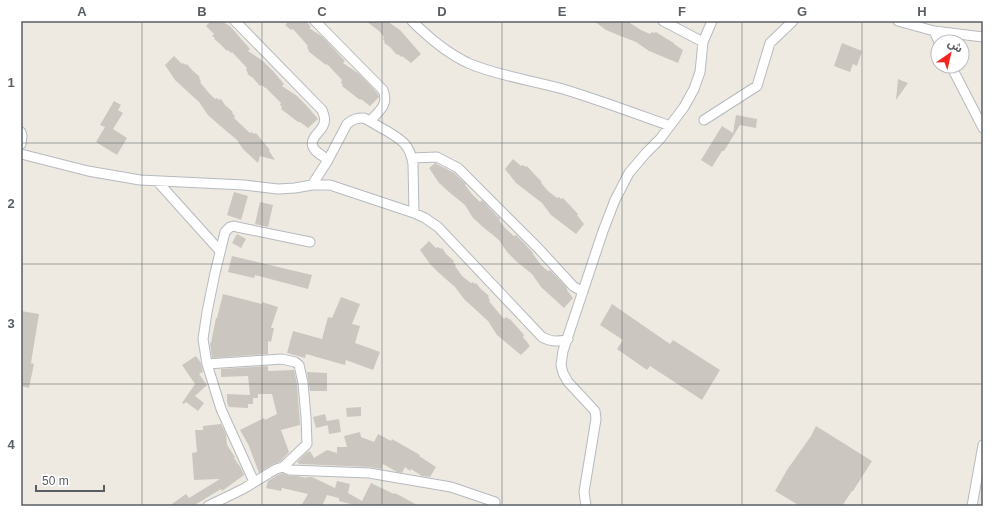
<svg xmlns="http://www.w3.org/2000/svg" width="1004" height="527" viewBox="0 0 1004 527" font-family="Arial,'Noto Sans Arabic',sans-serif">
<rect width="100%" height="100%" fill="#eeeae1"/>
<path fill="#cbc7c0" d="M211,21h10l9,5 20,23 -2,2 15,10 10,10 11,13 -2,2 15,10 9,9 12,14 -10,9 -8,-6h-2l-17,-13 1,-2 -2,-2 1,-2 -16,-16v1l-3,-3 -2,1 -7,-8 -6,-4 1,-1 -2,-3 1,-2 -15,-16 -1,1 -3,-3 -1,1 -8,-8 -5,-4 1,-1 -3,-2 2,-2 -8,-8z
M289,21h17l5,6 -2,1 14,9 22,24 -2,2 15,10 14,14 6,7 1,3 -9,9 -9,-7 -1,1 -18,-14 1,-1 -2,-2 1,-3 -15,-16 -1,1 -18,-14 1,-1 -2,-2 1,-2 -15,-17 -2,1 -6,-5z
M366,21h21l13,9 21,24 -10,9 -9,-7 -1,1 -3,-3 -1,1 -7,-8 -6,-4 1,-1 -2,-3 1,-2 -5,-6z
M594,21h37l-1,2 11,7 9,4 2,-2 2,1 2,-1 11,7 7,4v1l9,6 -5,13 -29,-12 -13,-9 -18,-7 -12,-5z
M842,43l20,8 -5,15 -4,-2 -3,8 -16,-6z
M174,56l8,8 1,-1 3,2 1,-1 5,6 8,7 -1,1 2,3 -1,1 8,10 7,7 2,-1 2,2 2,-1 4,6 8,7 -1,1 3,3 -1,2 16,15 2,-1 2,2 2,-1 14,17 -1,1 6,9 -15,-4 -2,7 -15,-14 -6,-9 -19,-16 -10,-9 -9,-13 -24,-22 -10,-15z
M898,79l10,4 -12,17z
M114,101l7,4 -3,5 5,3 -10,16 14,9 -10,17 -21,-13 9,-15 -5,-2z
M736,115l21,4 -1,9 -16,-3 -16,26h-2l-10,16 -11,-7 21,-34 11,7z
M513,159l8,7 2,-1 3,2 1,-1 9,10 6,6 -1,1 7,8 9,7 2,-1 2,2 2,-1 15,16 -1,1 7,9 -8,10 -25,-19 -9,-12 -26,-20 -11,-14z
M435,163l19,10 12,11 -1,1 7,9 8,8 2,-2 15,16 3,2 -1,2 6,8 9,8 2,-1 8,8 9,10v1l8,11 7,6 2,-1 17,18v2l6,8 -9,10 -23,-21 -9,-13 -15,-12 -10,-10 -8,-12 -16,-13 -10,-9 -8,-13 -16,-13 -10,-9 -10,-15z
M234,192l14,4 -7,24 -14,-5z
M260,202l13,3 -5,22 -13,-3z
M237,234l9,5 -5,9 -9,-5z
M429,241l7,7 2,-1 3,2 1,-1 4,6 8,7 -1,1 3,3 -1,1 7,10 9,7 2,-1 2,2 1,-1 4,5 9,8 -1,1 2,3 -1,1 9,11 6,7 2,-2 3,2h1l14,16 -1,2 7,9 -9,9 -24,-20 -9,-14 -24,-22 -9,-12 -16,-14 -9,-9 -10,-14z
M232,256l80,19 -4,14 -53,-14 -1,3 -26,-6z
M223,294l39,10v-2l16,5 -7,21h3l-3,14 -3,-1v13l-56,4 -2,-15h1l5,-25h1z
M341,297l19,7 -8,20 8,2 -5,17 25,9 -7,18 -27,-10 -1,5 -39,-11 -1,4 -18,-5 6,-22 29,8 6,-22 4,1z
M612,304l58,40 3,-4 47,30 -18,30 -52,-34 -3,4 -30,-21 6,-9 -23,-15z
M21,311l18,3 -8,49 3,1 -5,24 -8,-2z
M196,356l5,7 2,9 -4,2 8,11 -12,11 9,7 -6,8 -12,-9 -2,2 -2,-1 13,-19 -13,-19z
M268,366v5l26,-1 3,14 3,41 -19,5 8,22 -9,10 -7,2 -14,9 -10,-27 -9,-16 24,-12 1,2 12,-6 -5,-20h-14v4h-5v6h-5v4l-19,-1 -2,-4v-9l23,1 -2,-19 -27,1v-8z
M307,372l20,1v18h-17z
M361,407v9l-14,1 -1,-9z
M325,414l3,11 -12,3 -3,-11z
M339,419l2,13 -12,2 -2,-13z
M221,424l5,10 1,11 8,12 -1,1 7,10 3,7 -22,16 -1,-2 -28,17h-24l17,-12 3,4 31,-19 -26,1 -2,-27 5,-1 -2,-22h8v-4z
M816,426l56,35 -19,30h-1l-10,15h-42l-25,-15 12,-21 24,-34z
M360,432l1,5 13,5 4,-8 13,7 1,-2 28,16 -1,1 17,11 -6,10 -8,-1 -11,-7 -1,2 -5,-4 -3,6 -5,-1 -14,-8 -1,5 -13,-2 -70,-3 -2,-2 9,-9 4,-2 4,7 13,-8 10,3v-6h10l-3,-11z
M283,473l7,3h7l10,2 -1,-1h6l23,11 2,-7 13,3 -2,9 14,8 9,-18 23,11 1,-1 24,13h-69l1,-2 -12,-3v-3l-12,-3 -5,11h-21l7,-12 -26,-6 -1,3 -15,-3 2,-7 10,-6z"/>
<g fill="none" stroke-linecap="round" stroke-linejoin="round">
<g stroke="#b6babf" stroke-width="11">
<path id="minor" d="M235,21l87,89c2,5 4,10 1,16 -4,8 -16,14 -8,24 4,4 9,7 13,10
M315,21l68,69c6,15 -4,21 -13,31
M412,21c17,17 35,32 56,42 30,13 63,17 95,26 36,11 71,24 107,37
M663,21l40,21
M898,21l36,10 49,6
M934,31l5,11
M951,66l32,62
M704,120l53,-34 13,-43 23,-22
M21,132l1,4 -1,8
M21,154l67,17 52,9 104,5 34,4 17,-1 17,-3h18l84,28 11,5 13,9 104,110c9,5 16,5 26,2
M412,158l25,-1 21,11 80,80 35,38 10,6
M157,181l63,70
M312,185l16,-25 19,-36c6,-5 10,-6 17,-6 8,4 15,9 23,13 15,9 23,14 26,33l1,49
M207,364l75,-5 13,3 4,3 4,18 3,34 1,27 -24,23 -7,2 -33,20 -35,17
M283,467l7,3 79,3 82,14 44,15
M254,482l-33,-73 -14,-45 -4,-25 4,-27 8,-39 10,-41 5,-5 4,-1 3,1 73,15
M586,506l-2,-14 12,-73 -1,-8 -27,-29 -5,-9 -2,-8 2,-14 40,-120 12,-31 14,-27 17,-20 14,-14 24,-32 10,-18 6,-17 3,-30 9,-21
M972,506l11,-61"/>
</g>
<use href="#minor" stroke="#fff" stroke-width="9"/>
</g>
<path fill="none" stroke="#595e63" stroke-width="1" stroke-opacity="0.55" d="M142,21v485M262,21v485M382,21v485M502,21v485M622,21v485M742,21v485M862,21v485M21,143h962M21,264h962M21,384h962"/>
<rect width="1004" height="527" fill="none" stroke="#ffffff" stroke-width="44"/>
<g transform="translate(950 54) rotate(34)"><circle r="19" fill="#ffffff" stroke="#bdbfc1"/>
<path d="M0-3L7 15L0 10L-7 15Z" fill="#f6231e"/>
<text y="-6" font-size="11" font-weight="bold" text-anchor="middle" fill="#595e63">ش</text>
</g>
<path d="M36 485v6h68v-6" fill="none" stroke="#595e63" stroke-width="2"/>
<text x="42" y="485" font-size="12" fill="#595e63" stroke="#ffffff" stroke-width="3" paint-order="stroke">50 m</text>
<rect x="22" y="22" width="960" height="483" fill="none" stroke="#595e63" stroke-width="1.5"/>
<g font-size="13" text-anchor="middle" font-weight="bold" fill="#595e63">
<text x="82" y="16">A</text>
<text x="202" y="16">B</text>
<text x="322" y="16">C</text>
<text x="442" y="16">D</text>
<text x="562" y="16">E</text>
<text x="682" y="16">F</text>
<text x="802" y="16">G</text>
<text x="922" y="16">H</text>
<text x="11" y="87">1</text>
<text x="11" y="208">2</text>
<text x="11" y="328">3</text>
<text x="11" y="449">4</text>
</g>
</svg>
